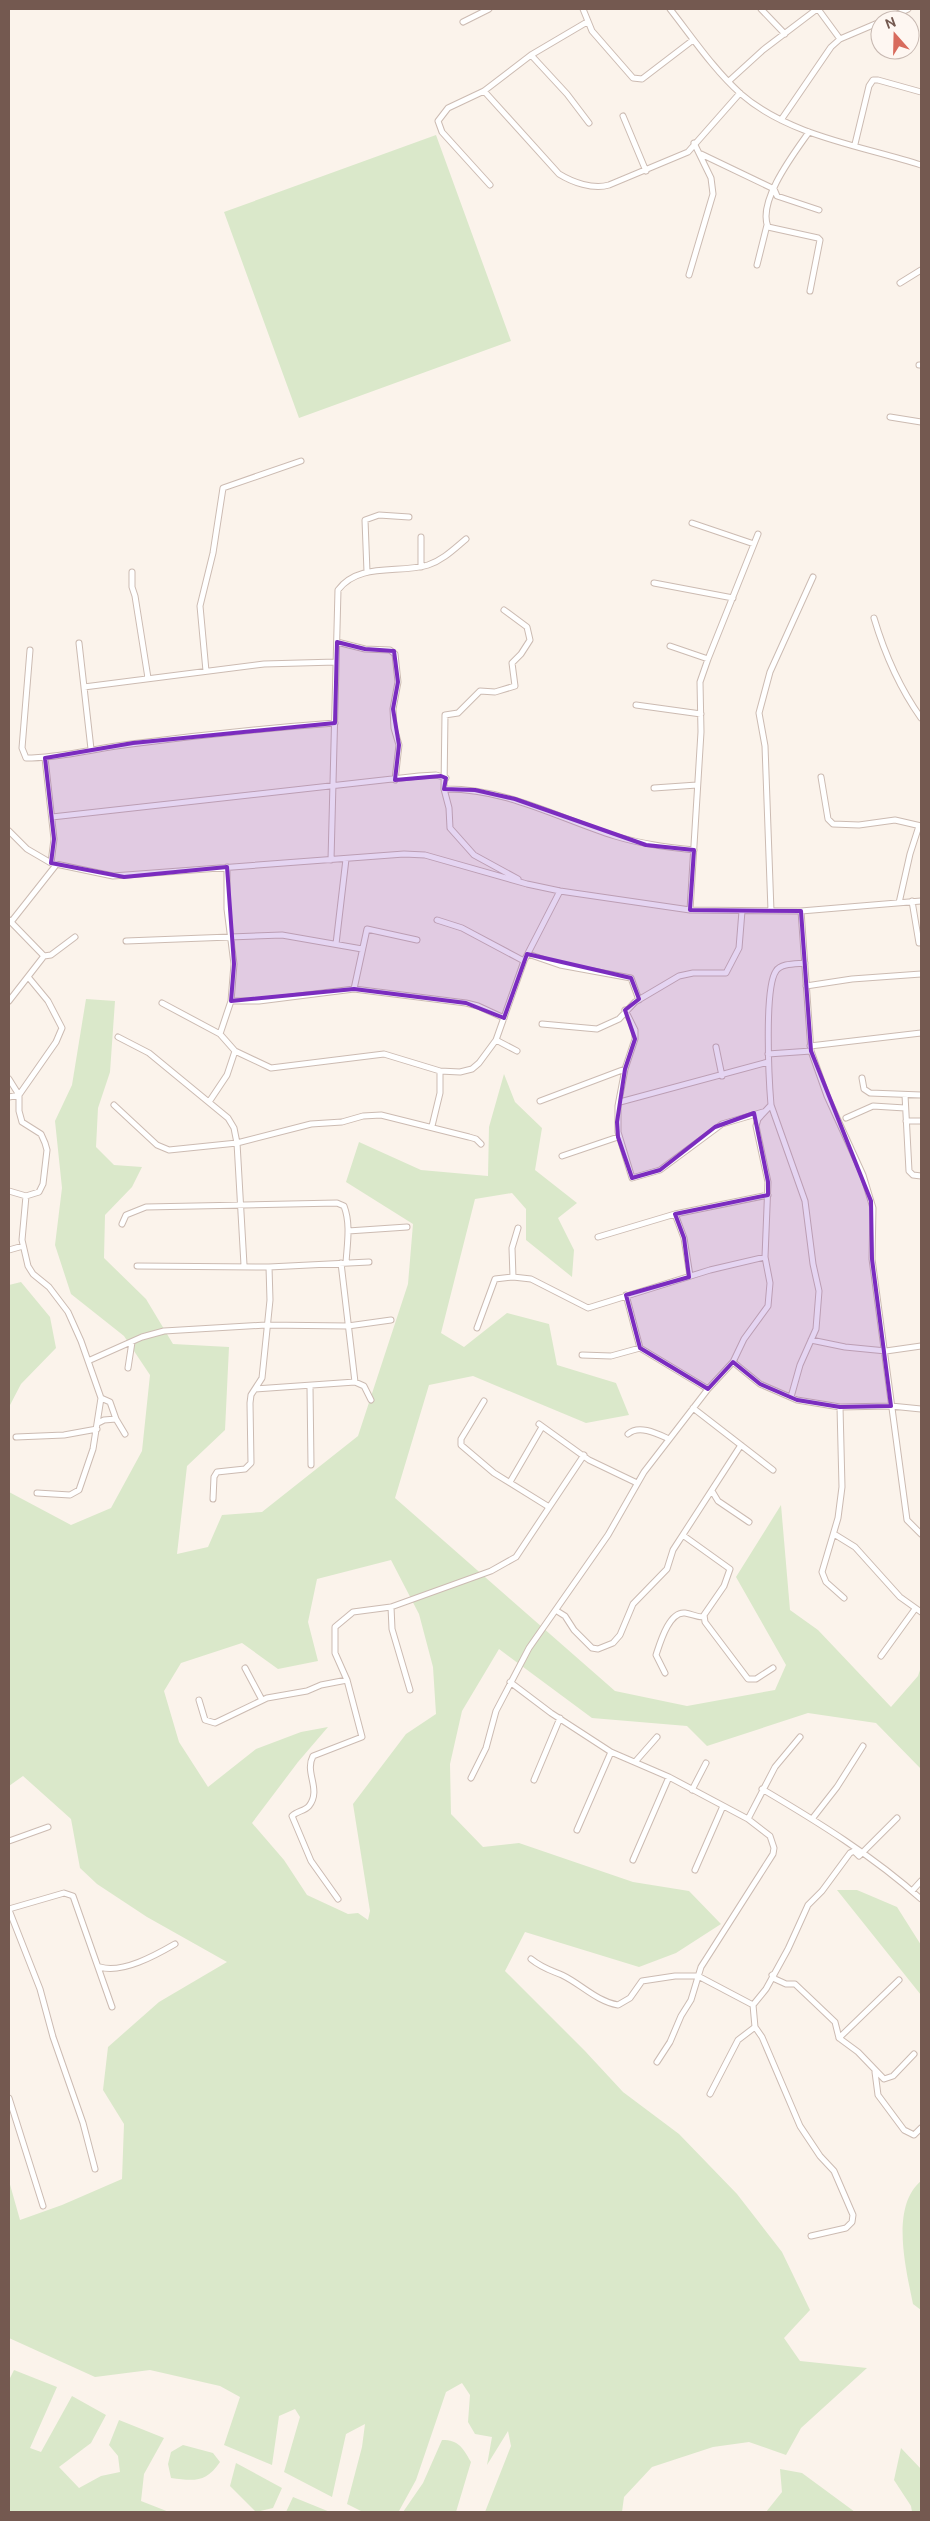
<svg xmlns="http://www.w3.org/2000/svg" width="930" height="2521" viewBox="0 0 930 2521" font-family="Ubuntu,sans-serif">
<rect width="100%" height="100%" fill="#fbf3eb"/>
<path fill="#dae8ca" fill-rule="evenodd" d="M436,135l75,206 -212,77 -75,-206z
M86,999l29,2 -5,71 -12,36 -2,39 18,18 28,2 -10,20 -27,28 -1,43 42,41 27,45 56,3 -4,83 -38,36 -10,88 31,-7 14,-32 40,-3 96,-76 50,-152 5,-60 -67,-42 13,-40 62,28 67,6 1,-49 15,-53 11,28 27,26 -7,42 42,33 -19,15 16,32 -2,27 -46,-37v-31l-14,-16 -37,6 -34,134 23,14 43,-34 42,11 8,41 59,18 13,32 -43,8 -113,-47 -44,9 -34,113 220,193 72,15 88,-16 11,-25 -50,-88 45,-72 9,105 28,20 73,77 27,-31 3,-9v102l-45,-46 -68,-10 -101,33 -20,-20 -95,-8 -93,-69 -37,62 -12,53 1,50 32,33 36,-4 114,39 56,9 32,33 -45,29 -37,14 -114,-35 -20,39 80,80 38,41 56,42 58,60 45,58 28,58 -26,28 16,23 67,7 -66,60 -15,27 -37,-13 -36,5 -61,20 -28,30 -2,15h-137l26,-66 -3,-15 -21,34 5,-28 -17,-3 -7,-12 2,-27 -8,-12 -16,9 -30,88 -17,31 -36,1 -16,-8 15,-57 3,-23 -19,10 -14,63 -48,-25 16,-55 -5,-8 -16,7 -7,49 -48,-20 16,-48 -20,-11 -70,-16 -55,7 -86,-39v-157l11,39 42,-15 60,-26 2,-55 -21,-34 5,-43 51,-45 68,-40 -80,-45 -50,-33 -17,-16 -9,-49 -48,-43 -14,10v-294l62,33 40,-17 31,-57 8,-76 -26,-39 -53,-42 -16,-49 7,-57 -7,-67 17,-36zM391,1560l28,54 14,53 3,47 -30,20 -53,70 17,107 -2,9 -10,-7 -10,1 -41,-19 -23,-35 -32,-37 46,-61 30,-35 -27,5 -45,17 -48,38 -29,-45 -15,-51 17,-28 61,-20 36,26 40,-8 -10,-39 9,-43z
M21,1282l29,35 6,31 -35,36 -12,23v-122z
M837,1890h20l40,17 24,38v50z
M921,2181v129l-8,-6c-7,-35 -23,-97 8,-123z
M14,2370l43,17 -27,61 11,4 31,-56 34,19 -15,28 -32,24 20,21 22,-12 19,-4 -2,-16 -9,-11 10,-25 45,18 -20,36 -3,27 28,11h-160v-132z
M442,2440c17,0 21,8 29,22l-15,50h-53l20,-29z
M183,2445l30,8 7,9c-14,21 -26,19 -49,16l-3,-14 3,-12z
M901,2448l20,21v43h-9l-1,-6 -17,-26z
M236,2463l46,25 -9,20 -17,4 -26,-26z
M780,2469l22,4 53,39h-89l16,-20z
M293,2497l37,15h-44z"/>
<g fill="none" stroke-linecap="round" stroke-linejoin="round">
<g stroke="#ccbbb2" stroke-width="7">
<path id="minor" d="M583,9l9,22 41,47 9,1 51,-39
M670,9c22,28 44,61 71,85 48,42 121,52 180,71
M761,9l24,25
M818,9l22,30
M885,20l23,-11
M463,22l26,-13
M531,55l36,39 22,29
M729,81l34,-31 54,-41
M484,91l75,83c13,8 34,16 50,11l79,-33 52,-59
M623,116l23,55
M781,120l50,-73 9,-8 40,-17
M809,132c-14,20 -52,69 -41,95l50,11 2,2 -10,51
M855,144l14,-58 4,-6h5l43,12
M701,154l73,35 3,7 42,14
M490,185l-48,-53 -4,-11 10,-13 36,-17 47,-36 56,-33
M757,265l10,-40
M689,275l24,-81 -2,-16 -17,-35
M900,283l21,-13
M919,365h2
M890,417l31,5
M692,523l62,21
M421,537v30
M132,572v15l3,9 13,82
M367,572l-2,-52 14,-5 30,2
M654,583l79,15
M504,610l23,17 3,13 -9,14 -9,9 3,23 -20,6 -15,-1 -22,22 -13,2 -1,74 5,19 1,20 24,27 44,24
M874,618c11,37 25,69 47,100
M337,642l28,7 25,1 5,4 3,28 -5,27 1,19 5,17 -4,35
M79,643l12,106
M670,646l38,13
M30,650l-8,98 4,10c35,0 70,-10 105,-14 68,-9 136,-16 204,-21
M206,671l-6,-65 13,-53 10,-65 78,-27
M84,687l180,-23 72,-2
M636,705l65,9
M45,758l9,81 -3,24
M821,777l7,42 5,5 26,1 36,-5 26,6
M654,788l43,-3
M444,789c62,-1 114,29 171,47 26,8 52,11 79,14
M52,817l367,-41 17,-1 10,3
M9,831l18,18 24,14 62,13 291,-22 21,1 102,29 33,7 130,19 111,1 120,-10
M331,860l7,-270c21,-28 61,-16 90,-25 15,-5 26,-16 38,-26
M912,901l7,42
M899,903l11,-49 9,-28
M690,910l11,-178 -1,-50 8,-23 50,-125
M771,911l-6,-165 -6,-33 11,-41 43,-95
M801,911l10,140 16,45 36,79 10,33 -1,51 35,261 14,14
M9,920l35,36
M437,920l25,8 62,33
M11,922l45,-57
M126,941l156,-6 80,14
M336,944l10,-85
M528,954l32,11 71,13 8,22
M44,956l7,-1 24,-18
M806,986l46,-7 69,-5
M354,989l13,-60 50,11
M9,1001l35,-45
M231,1001h28l95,-12 112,14 12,3 26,12
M162,1003l58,31 15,17 36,17 113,-14 56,17 20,1 12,-3 7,-6 17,-23 28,-79 36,-70
M625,1010l10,20v9l-10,30 -7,37v26l14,46 28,-8 62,-46 41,-12
M542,1024l55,5 22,-10 16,-17 44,-26 14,-3h33l13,-25 3,-37
M220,1034l11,-33 3,-37 -7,-55v-42
M118,1037l31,16 79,65 6,10 3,15 7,122
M496,1040l21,11
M810,1046l111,-13
M716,1047l6,29
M768,1054l43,-3
M862,1078l2,11 6,4 51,2
M9,1079l10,16v16l3,11 19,12 4,9 2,7 -4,34 -4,8 -13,4 -17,-5
M905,1095l4,76 4,4 8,1
M9,1097l10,-2 37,-53 6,-14 -14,-27 -19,-23
M540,1101l85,-32
M209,1102l18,-27 8,-24
M620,1102l148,-40
M114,1105l43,40 12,5 68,-7 74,-19 31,-2 21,-6 18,-1 88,22 7,2 5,5
M771,1105l34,96 8,63 6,27 -3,38 -16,36 -9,32
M846,1118l27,-12 32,2
M906,1121h15
M432,1126l8,-33v-22
M562,1156l56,-19
M26,1196l-4,44 6,26 5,8 16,13 19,25 13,29 20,57 -8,51 -14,41 -9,5 -33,-2
M675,1214l9,24 6,38
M122,1224l4,-9 20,-8 191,-4 7,3c7,18 3,39 2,57
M348,1231l59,-4
M598,1237l77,-23 93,-19
M9,1250l14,-4
M137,1266l132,1 100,-5
M513,1277l-1,-29 6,-20
M626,1295l14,53 68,41
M477,1328l18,-49 18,-2 18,2 57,29 122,-38 55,-13
M811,1340l34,7 41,4 35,-5
M582,1355l29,1 29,-8
M88,1361l54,-24 22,-6 102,-6 82,1 43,-6
M733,1362l27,22 37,16 43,7 51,-1 30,3
M128,1368l4,-26
M355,1382l9,4 7,14
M310,1387l1,78
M255,1389l100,-7 -14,-119
M101,1398l9,4 6,17
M484,1401l-23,38v6l33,28 55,34
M840,1407l2,80 -4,31 -16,54 4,10 18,16
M693,1408l80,62
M98,1423l6,-3 12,-1 9,15
M539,1424l50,36 48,23
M628,1434c11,-10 30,0 41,5
M16,1437l48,-2 33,-6
M510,1482l32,-55
M712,1491l6,10 31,21
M213,1499l1,-22 3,-5 28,-3 6,-6 -1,-60 1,-8 11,-17 8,-78 -1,-33
M834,1534l21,13 45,50 21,15
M684,1536l46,33 -6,17 -20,29 1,7 43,57h8l17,-11
M391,1607l1,22 18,61
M557,1611l8,5 9,14 18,18 6,1 15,-6 7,-8 13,-31 34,-35 6,-19 68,-105
M881,1656l34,-47
M245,1668l17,32
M665,1673l-9,-18c4,-12 13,-44 29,-42 7,1 11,4 18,4
M510,1682l41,31 60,39 58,25 79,42 22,17 4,12 -1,6 -72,113 -10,33 -10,16 -11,26 -13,20
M199,1700l6,20 10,3 52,-25 40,-7 14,-6 26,-5
M635,1762l22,-25
M471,1778l15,-30 10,-37 33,-63 79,-113 36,-63 64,-83 25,-27 11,-23 24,-33 2,-23 -5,-26 3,-75 -12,-56 2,-7 13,-14c-2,-24 -7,-117 5,-134 5,-8 20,-7 29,-8
M534,1780l26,-62
M762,1789c56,33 111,67 159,110
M692,1790l14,-27
M748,1819l27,-52 25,-30
M812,1819l25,-32 26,-41
M577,1830l34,-78
M9,1841l39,-14
M633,1860l36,-83
M695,1870l28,-64
M912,1891l9,-10
M338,1899l-27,-38 -19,-45c5,-5 13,-5 17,-10 13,-17 -5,-33 4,-50l49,-19 -15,-57 -12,-27v-26l18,-15 38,-5 100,-36 25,-14 68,-102
M9,1909l55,-16 9,3 39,111
M9,1910l31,79 13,48 30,86 12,46
M531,1959c11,9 19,11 31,16 19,9 34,26 56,30l12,-7 12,-17 33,-5h23l55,29
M100,1967c22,7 56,-12 75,-23
M772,1975l3,4 11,5h9l19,18 21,20 4,16 19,14 26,27 9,-3 21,-22
M839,2038l60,-58
M875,2072l3,23 26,35 10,5 7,-7
M710,2094l28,-54 17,-13
M9,2098l34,108
M811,2236l35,-8 6,-6 1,-7 -19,-44 -14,-15 -20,-30 -38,-89 -7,-10 -2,-22 13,-16 22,-40 20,-44 14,-14 28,-38 4,-2 5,5 38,-38"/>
</g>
<use href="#minor" stroke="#fff" stroke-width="5"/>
</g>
<path fill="#7b2cbf" fill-opacity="0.2" stroke="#7b2cbf" stroke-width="4" stroke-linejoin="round" d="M337,642l28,7 29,2 4,31 -5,27 6,36 -4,35 46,-4 5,2 -2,11 31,1 40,9 131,46 48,5 -4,60 111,1 10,140 60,150 1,58 19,147 -51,1 -43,-7 -37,-16 -27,-22 -25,27 -68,-41 -14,-53 63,-18 -5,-39 -9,-24 93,-19v-13l-14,-69 -39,14 -55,43 -28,8 -14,-41 -1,-15 8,-53 10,-30 -10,-29 14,-11 -8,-21 -104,-24 -23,64 -38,-15 -112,-14 -123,12 3,-37 -7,-97 -103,10 -73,-14 3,-24 -9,-81 88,-15 202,-20z"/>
<rect width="930" height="2521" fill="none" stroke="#745950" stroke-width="20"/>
<g transform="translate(895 35) rotate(340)"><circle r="24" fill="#fef7f2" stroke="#c7b8b1"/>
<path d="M0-4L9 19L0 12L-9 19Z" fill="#d86b5d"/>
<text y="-8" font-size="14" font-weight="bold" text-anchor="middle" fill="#745950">N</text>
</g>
</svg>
